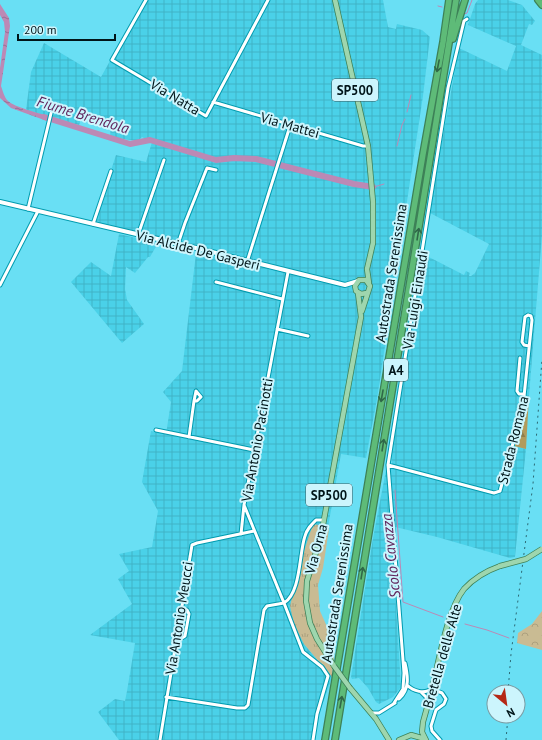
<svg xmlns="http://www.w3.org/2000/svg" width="542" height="740" viewBox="0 0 542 740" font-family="'PT Sans',sans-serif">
<defs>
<pattern id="industrial-grid" width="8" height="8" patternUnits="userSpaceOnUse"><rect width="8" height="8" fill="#4ad1e8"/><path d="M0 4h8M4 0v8" fill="none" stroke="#3fb3c6"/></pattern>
<pattern id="grass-tufts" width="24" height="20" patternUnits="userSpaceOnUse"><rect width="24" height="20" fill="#c9bb93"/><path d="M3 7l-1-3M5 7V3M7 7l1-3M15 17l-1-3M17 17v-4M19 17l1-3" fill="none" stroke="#aba07e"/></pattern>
<pattern id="forest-firs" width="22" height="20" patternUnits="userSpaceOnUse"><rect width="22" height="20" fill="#b19b5d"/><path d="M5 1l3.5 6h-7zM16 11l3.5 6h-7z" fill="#8e7d4c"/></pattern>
<pattern id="park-crowns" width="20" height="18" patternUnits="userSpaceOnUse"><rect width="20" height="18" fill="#c9bb93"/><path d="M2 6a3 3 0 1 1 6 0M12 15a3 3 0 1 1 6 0" fill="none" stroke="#aba07e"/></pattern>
<pattern id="water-ripples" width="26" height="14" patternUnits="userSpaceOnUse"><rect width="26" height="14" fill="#bc89b5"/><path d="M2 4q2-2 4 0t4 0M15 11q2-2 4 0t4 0" fill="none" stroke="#966f92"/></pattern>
</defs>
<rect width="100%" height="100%" fill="#69dff4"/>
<path fill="url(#industrial-grid)" d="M144,0h239l5,27 8,2 1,-5 25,6 8,7 -7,59 -46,303 -11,59 -25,-4 -13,73 -15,-3 -9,120 28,33 -13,37 -4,26h-196l-21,-28 17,-13 10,2 2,-10 8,-48 -45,-8 42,-31 -14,-25 11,-8 -10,-17 33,-7 6,-36 -16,-29 9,-51 15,3 5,-32 -8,-10 19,-21 15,-126 -103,-23 22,-67 30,7 6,-20 -10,-5 -4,4 -28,-4 1,-12 -27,-13 -5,13 -53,-15 5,-38 13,-29 57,34z
M478,0h30l14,5 13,16 -3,4 -3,-1 -8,21 21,10v180l-13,161 -15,50 12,3 -11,108 -5,1 -73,-21 -46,-11 10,161 -8,10 -14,7 -3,-2 -8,-14 -9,-10 -7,1 -1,-2 22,-139 13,-68 6,-7 -1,-10 32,-199 41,21 2,-4 4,2 -1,3h2l4,-3 14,-29 -59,-31v-6l29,-159 48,23 9,-25 -48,-21 7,-21z
M119,234l39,9 -8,14h-2l-13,16 -9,-6 -1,22 2,11 17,24 -22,19 -51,-61 20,-20 20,14z"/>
<path fill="url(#grass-tufts)" d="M313,524l15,3 1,2 -6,39 -5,17 2,26 9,20 7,4 -4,42 -28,-33 -10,-20 -4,-18 12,-49z"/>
<path fill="url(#forest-firs)" d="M529,396l-3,53 -12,-3z"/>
<path fill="url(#park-crowns)" d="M542,611v39l-25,-7 1,-10 14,-9z"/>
<path fill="url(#water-ripples)" d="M0,4l9,14 1,8 -9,60c2,5 3,11 7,15 6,6 31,12 40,15l-1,5 -36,-13 -11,-10v-30l5,-36 -1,-10 -4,-7z"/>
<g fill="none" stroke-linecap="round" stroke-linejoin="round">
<path stroke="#bc89b5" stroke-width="1" d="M438,6l4,1
M464,14l3,-1 5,-13
M407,112l4,-17
M397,146l5,-21 3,-6
M374,187l10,-3
M395,490l8,112 40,15
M465,624l22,6 22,8"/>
<path stroke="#bc89b5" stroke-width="6" d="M44,117l86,27 20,-4 66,20 18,-2 22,1 98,25 19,3"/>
<g stroke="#009baf" stroke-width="5">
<path id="street" d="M146,0l-34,60 94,56 62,-116
M213,102l150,44h5
M28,209l25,-104
M93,224l18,-53
M138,235l26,-75
M178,244l7,-21 22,-55 9,2
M247,262l43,-136
M216,282l66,17
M0,285l38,-74
M277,329l31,7
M520,358l-3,33 2,3h5
M156,430l98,20
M189,437l5,-36h3l4,-4 -5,-6 -2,10
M388,465l106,28 6,-2 23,-85c3,-29 6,-58 9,-86l-1,-4 -3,-1 -3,2 -3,25 2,3 5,1
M241,534l3,-29 44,-233
M176,637l6,1 3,-2 4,-22 -2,-4 -7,-1
M407,685c6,6 18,10 25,3
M432,689l10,4 4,6 -2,5 -8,6 -5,16 1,5 8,9
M421,692l5,5 1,6
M166,697l71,11h8l3,-3 16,-95 3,-4 17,-3 -40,-98
M399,699c11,-10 9,-23 6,-36
M394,703l9,-14 1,-16 -16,-208 60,-377 16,-67 3,-2
M372,713h7l16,-10
M160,740l32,-195 5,-2 57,-12
M313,740l4,-26 11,-38 -6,-9 -19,-15 -19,-49c17,-10 15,-50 21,-67 2,-7 6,-11 11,-16h8"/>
</g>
<g stroke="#009baf" stroke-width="6">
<path id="secondary" d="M0,202l196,46 149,37 13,-4"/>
</g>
<g stroke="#3d8157" stroke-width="6">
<path id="primary" d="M335,0l33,146 5,56v41l-6,26 2,14
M362,311l8,-25 -4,-6h-7l-4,6 1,5 5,3 6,-1
M334,666l-17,-27 -7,-16 -4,-22 1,-20 14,-45 40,-219 -3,-24
M350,688l26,31 13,21
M399,740l12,-5 14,4
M426,740l-4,-8 1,-10c4,-14 8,-28 11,-42 6,-25 14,-71 30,-91 10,-11 22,-18 36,-23"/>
</g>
<g stroke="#3d8157" stroke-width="8">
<path id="highway" d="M538,0l4,5
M453,39l12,-39
M325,740l98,-586 20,-112 6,-42
M335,740l121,-740"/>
</g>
<use href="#street" stroke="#fff" stroke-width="3"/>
<use href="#secondary" stroke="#fff" stroke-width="4"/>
<use href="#primary" stroke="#9ed6ae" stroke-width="4.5"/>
<use href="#highway" stroke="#5ebb78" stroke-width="5.5"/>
<path stroke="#2b6873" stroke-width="1" stroke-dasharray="2 4" stroke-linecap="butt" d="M508,692l3,-38 22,-170 9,-125
M506,740l2,-24"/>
<g stroke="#3d8157" stroke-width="6" stroke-linecap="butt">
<path id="primary-bridge" d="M500,566l26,-7 16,-10
M334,666l16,22"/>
</g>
<use href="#primary-bridge" stroke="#9ed6ae" stroke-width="4.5"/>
</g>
<defs><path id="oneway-shaft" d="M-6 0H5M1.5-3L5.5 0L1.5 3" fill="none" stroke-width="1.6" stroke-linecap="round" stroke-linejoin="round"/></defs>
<g stroke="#2f6848">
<use href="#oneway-shaft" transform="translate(438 66) rotate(101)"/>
<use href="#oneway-shaft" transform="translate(418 234) rotate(-81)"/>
<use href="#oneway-shaft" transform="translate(382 396) rotate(100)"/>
<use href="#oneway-shaft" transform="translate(383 445) rotate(-81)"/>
<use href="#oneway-shaft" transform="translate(362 573) rotate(-81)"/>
<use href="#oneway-shaft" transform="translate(341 702) rotate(-80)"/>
</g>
<g text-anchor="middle" stroke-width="4" stroke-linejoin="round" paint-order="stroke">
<g fill="#ccf5fd" stroke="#3d585d" stroke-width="1">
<rect x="332" y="79" width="46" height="22" rx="3"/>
<rect x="384" y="359" width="24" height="22" rx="3"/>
<rect x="306" y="484" width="46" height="22" rx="3"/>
</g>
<g font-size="13" font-weight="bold" fill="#001519">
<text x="355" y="95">SP500</text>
<text x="396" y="375">A4</text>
<text x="329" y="500">SP500</text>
</g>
<g font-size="14" fill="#001519" stroke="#ccf5fd">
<text transform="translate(175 97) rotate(31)" y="5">Via Natta</text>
<text transform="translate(290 125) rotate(16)" y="5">Via Mattei</text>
<text transform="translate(198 250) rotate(14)" y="5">Via Alcide De Gasperi</text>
<text transform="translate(391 273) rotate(-81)" y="5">Autostrada Serenissima</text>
<text transform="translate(415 300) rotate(-81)" y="5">Via Luigi Einaudi</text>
<text transform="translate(257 440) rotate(-80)" y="5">Via Antonio Pacinotti</text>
<text transform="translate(513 440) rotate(-76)" y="5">Strada Romana</text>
<text transform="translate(316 549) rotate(-75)" y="5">Via Orna</text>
<text transform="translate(337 593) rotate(-81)" y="5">Autostrada Serenissima</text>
<text transform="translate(179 618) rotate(-81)" y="5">Via Antonio Meucci</text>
<text transform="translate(442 656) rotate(-74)" y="5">Bretella delle Alte</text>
</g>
<g font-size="15" font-style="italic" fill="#60235b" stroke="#ccf5fd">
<text transform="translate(83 115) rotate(17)" y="5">Fiume Brendola</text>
<text transform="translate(391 556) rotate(-96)" y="5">Scolo Cavazza</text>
</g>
</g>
<g transform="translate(506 704) rotate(151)"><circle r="19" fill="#ccf5fd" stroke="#7a9ba2"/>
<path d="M0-3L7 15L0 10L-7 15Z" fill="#b52816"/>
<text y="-6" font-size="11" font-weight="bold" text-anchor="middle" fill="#001519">N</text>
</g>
<path d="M18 34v6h97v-6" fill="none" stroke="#001519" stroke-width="2"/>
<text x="24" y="34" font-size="12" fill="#001519" stroke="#ccf5fd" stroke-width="3" paint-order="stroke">200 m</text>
</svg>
